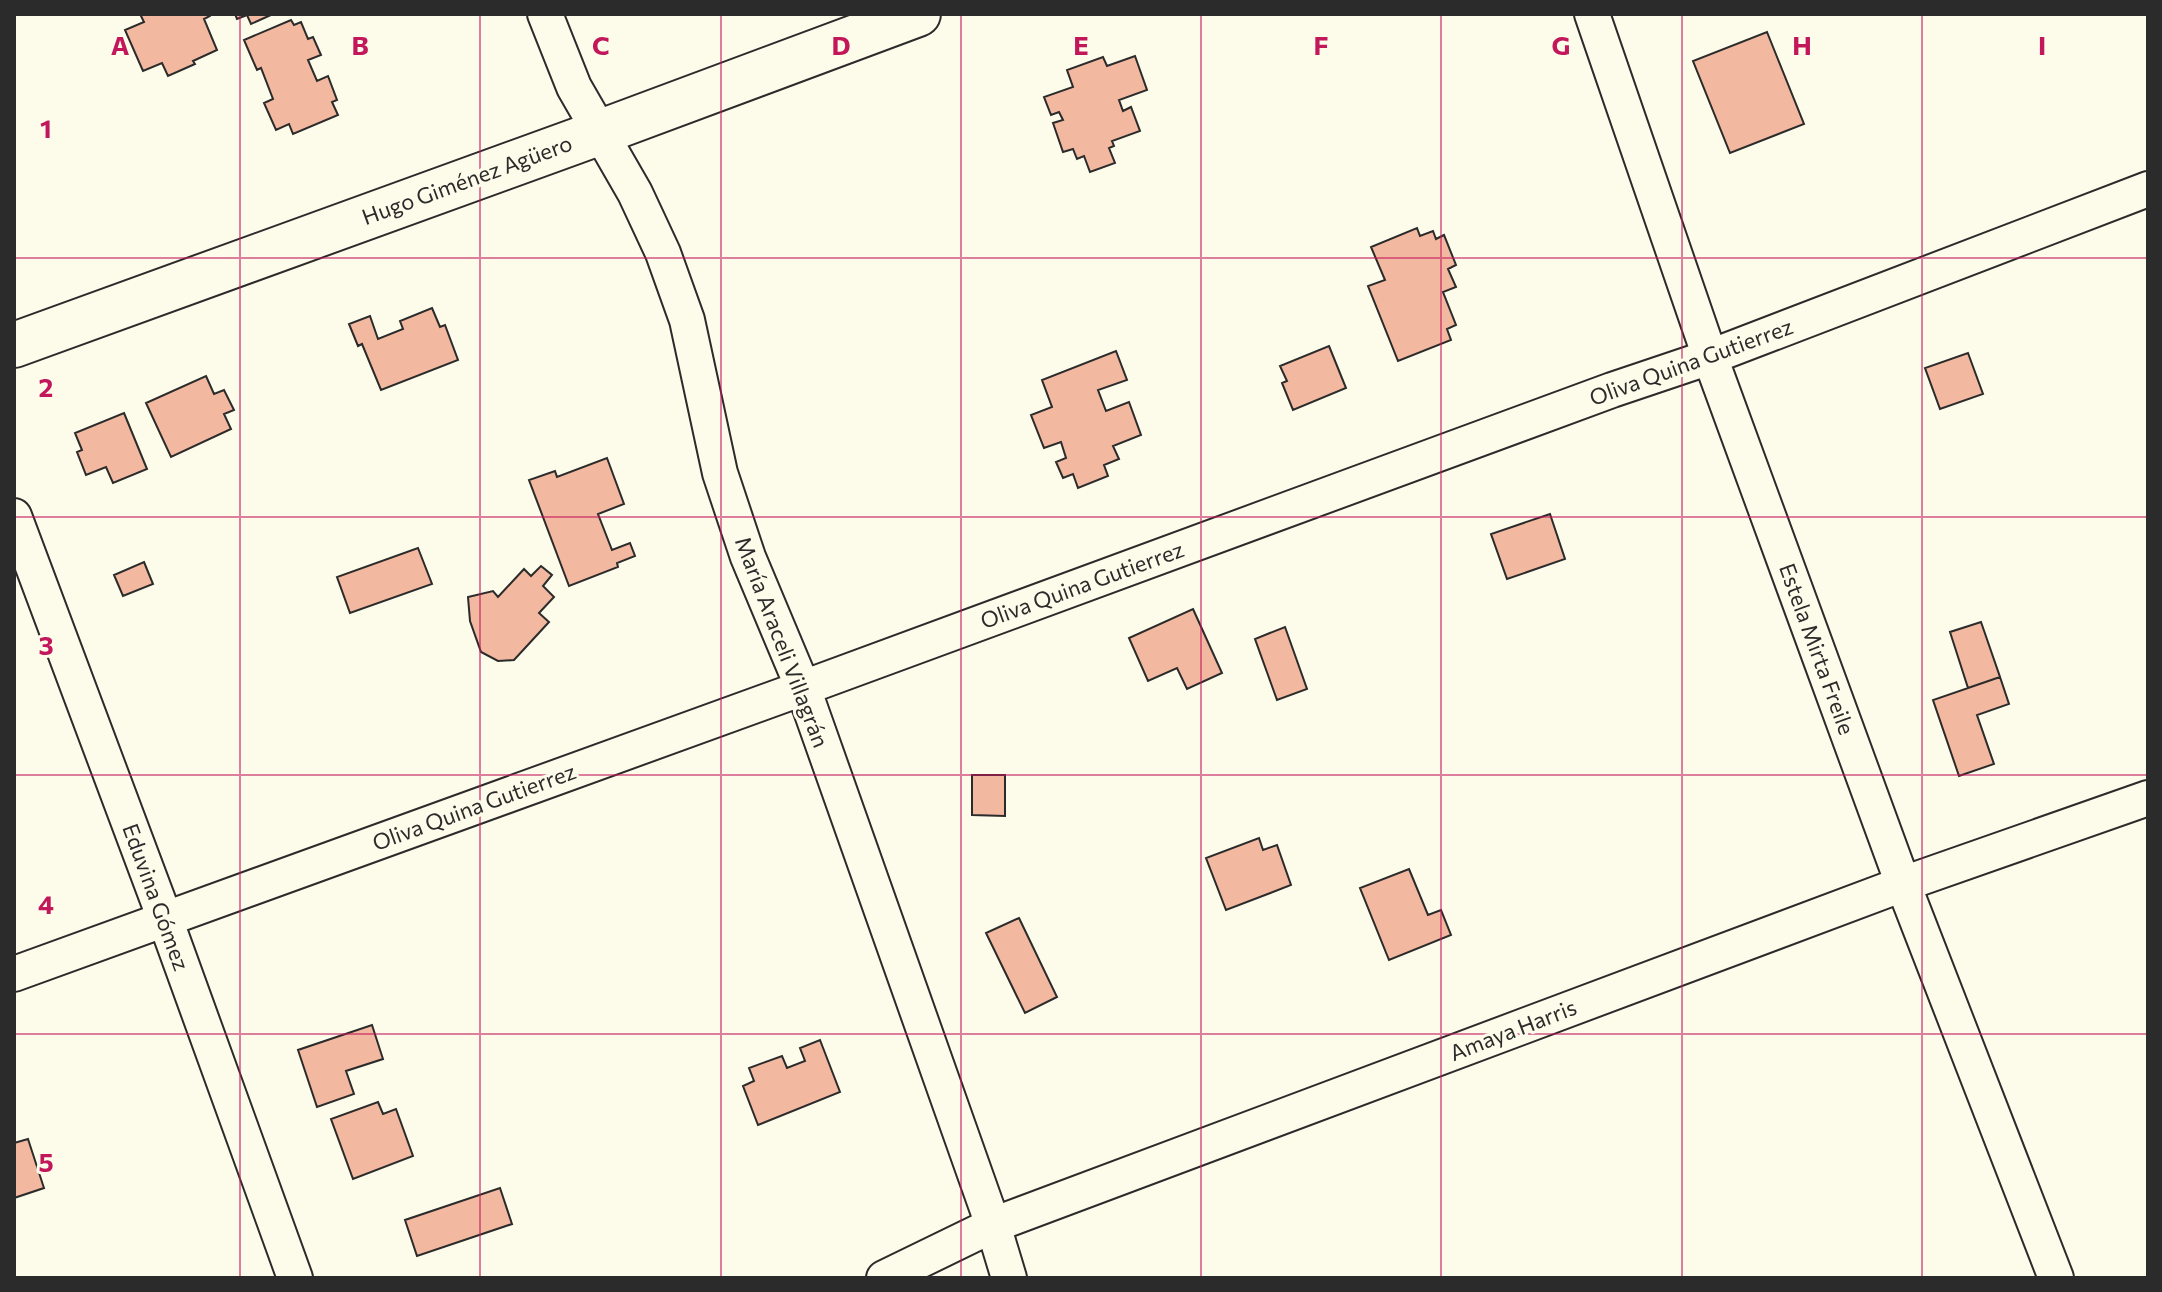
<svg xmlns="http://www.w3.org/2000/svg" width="2162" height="1292" viewBox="0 0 2162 1292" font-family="Commissioner,sans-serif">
<rect width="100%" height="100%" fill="#fdfbea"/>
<path fill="#f2b8a0" stroke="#2b2b2b" stroke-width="2" d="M140,14h70v2l-6,3 13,31 -24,11 2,3 -27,12 -6,-13 -19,8 -18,-41 19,-8z
M235,14h38l-22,10 -4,-9 -10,4z
M291,20l3,5 7,-3 7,17 5,-2 8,18 -13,5 9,21 11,-5 9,24 -5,2 6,13 -45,19 -4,-10 -13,6 -12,-27 9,-4 -12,-31 -4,2 -13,-30z
M1767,32l37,92 -74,29 -37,-92z
M1135,56l12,34 -28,10 4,11 8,-4 9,24 -28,10 2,5 -5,2 6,15 -25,9 -6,-16 -7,3 -4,-10 -10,3 -10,-29 10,-3 -4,-8 -8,3 -7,-18 29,-10 -6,-17 36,-13 4,9z
M1417,228l3,8 13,-5 3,8 8,-4 12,30 -8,4 8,18 -13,5 13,33 -9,4 4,11 -53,21 -30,-75 17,-6 -14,-33z
M432,308l8,19 5,-2 13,35 -77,30 -19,-46 -4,2 -9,-22 21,-8 8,23 25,-10 -3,-8z
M1329,346l17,42 -53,22 -11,-27 5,-2 -7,-15z
M1116,351l11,29 -29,10 8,21 23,-9 12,33 -28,11 6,13 -15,6 4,11 -30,12 -5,-14 -10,4 -7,-16 10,-4 -5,-16 -17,6 -13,-33 21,-8 -10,-27z
M1968,353l15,41 -43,15 -15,-41z
M206,376l8,18 10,-4 10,20 -10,4 7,15 -60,28 -25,-54z
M124,413l23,56 -34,14 -7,-16 -20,8 -9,-23 5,-2 -7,-17z
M607,458l17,46 -26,10 14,36 18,-7 5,13 -18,7 1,4 -49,19 -40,-106 26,-9 2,6z
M1550,514l15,45 -58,20 -16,-45z
M418,548l14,36 -82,29 -13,-36z
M144,562l9,22 -30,12 -9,-21z
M541,566l11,9 -9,11 11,11 -15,16 10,9 -35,38 -16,1 -17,-9 -11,-31 -2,-24 25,-6 5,6 26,-28 7,7z
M1193,609l29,64 -35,16 -10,-21 -29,13 -19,-43z
M1981,622l19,55 -32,11 -18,-56z
M1285,627l22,62 -30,11 -22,-61z
M2000,677l9,27 -32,11 17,49 -35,12 -26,-76z
M972,775h33v41l-33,-1z
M1259,838l4,12 14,-5 14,40 -65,25 -20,-52z
M1409,869l19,46 13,-5 10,25 -62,25 -29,-72z
M1019,918l38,79 -32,16 -39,-80z
M372,1025l11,34 -37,12 8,23 -37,13 -19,-57z
M820,1040l20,52 -82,33 -15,-39 11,-5 -5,-13 33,-12 5,12 18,-7 -5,-13z
M378,1102l5,12 13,-5 17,47 -60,23 -22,-60z
M28,1139l16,49 -30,10v-55z
M500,1188l12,36 -95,32 -12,-36z"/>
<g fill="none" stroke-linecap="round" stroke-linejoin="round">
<g stroke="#2b2b2b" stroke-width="38">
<path id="street" d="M545,14l29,73 61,106 28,60 24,67 33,153 28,84 55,131 190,537 16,53
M1592,14l118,343 193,527 153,394
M14,516l151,403 130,359
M14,974l789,-286 809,-298 98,-33 438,-168
M884,1278l109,-53 910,-341 245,-86"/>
</g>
<g stroke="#2b2b2b" stroke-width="48">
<path id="secondary" d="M14,345l587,-213 317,-118"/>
</g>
<use href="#street" stroke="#fdfbea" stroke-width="34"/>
<use href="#secondary" stroke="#fdfbea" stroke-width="44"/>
</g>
<path fill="none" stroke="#c2185b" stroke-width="2" stroke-opacity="0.55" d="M240,14v1264M480,14v1264M721,14v1264M961,14v1264M1201,14v1264M1441,14v1264M1682,14v1264M1922,14v1264M14,258h2134M14,517h2134M14,775h2134M14,1034h2134"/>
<g text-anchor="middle" stroke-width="6" stroke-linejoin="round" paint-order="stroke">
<g font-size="22" fill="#2b2b2b" stroke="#fdfbea">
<text transform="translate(467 180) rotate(-20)" y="8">Hugo Giménez Agüero</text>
<text transform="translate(1691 362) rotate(-20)" y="8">Oliva Quina Gutierrez</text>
<text transform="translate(1082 585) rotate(-20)" y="8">Oliva Quina Gutierrez</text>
<text transform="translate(782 642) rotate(69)" y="8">María Araceli Villagrán</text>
<text transform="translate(1817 649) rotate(70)" y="8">Estela Mirta Freile</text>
<text transform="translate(474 807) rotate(-20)" y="8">Oliva Quina Gutierrez</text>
<text transform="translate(156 897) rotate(70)" y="8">Eduvina Gómez</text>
<text transform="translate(1513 1030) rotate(-21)" y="8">Amaya Harris</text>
</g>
</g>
<g font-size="26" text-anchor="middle" font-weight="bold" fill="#c2185b" stroke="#fdfbea" stroke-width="6" stroke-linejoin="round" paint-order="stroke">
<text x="120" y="55">A</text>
<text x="360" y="55">B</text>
<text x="601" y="55">C</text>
<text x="841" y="55">D</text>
<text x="1081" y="55">E</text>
<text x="1321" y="55">F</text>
<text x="1561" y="55">G</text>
<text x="1802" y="55">H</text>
<text x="2042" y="55">I</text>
<text x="46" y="138">1</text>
<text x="46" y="397">2</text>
<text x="46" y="655">3</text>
<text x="46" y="914">4</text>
<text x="46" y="1172">5</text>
</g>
<rect width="2162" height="1292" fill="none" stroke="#2b2b2b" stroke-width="32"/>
</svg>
